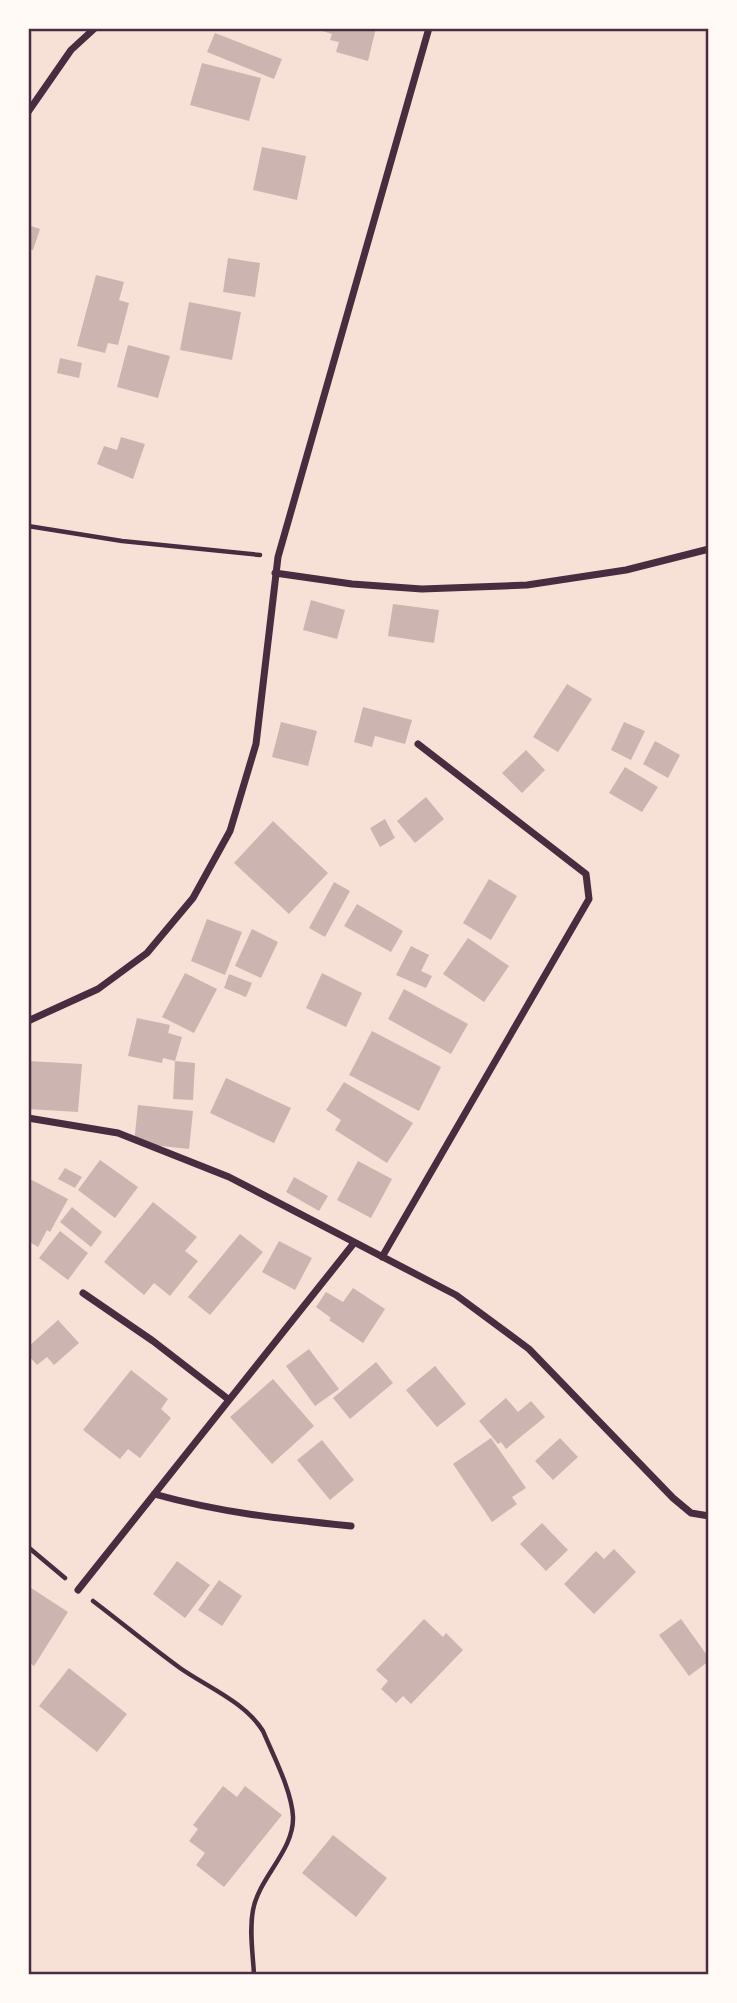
<svg xmlns="http://www.w3.org/2000/svg" width="737" height="2003" viewBox="0 0 737 2003" font-family="'Fira Sans',sans-serif">
<rect width="100%" height="100%" fill="#f7e1d7"/>
<path fill="#ccb4b1" d="M313,28h63l-8,33 -32,-9 3,-10 -9,-2 2,-6z
M215,33l67,26 -8,20 -67,-27z
M202,63l59,15 -12,43 -59,-16z
M262,147l44,9 -9,44 -44,-10z
M28,225l12,4 -7,21 -5,-1z
M228,258l32,5 -5,34 -32,-5z
M96,275l28,7 -5,18 10,3 -11,42 -10,-2 -3,10 -28,-7z
M189,302l52,10 -9,48 -52,-10z
M128,345l42,11 -12,42 -41,-11z
M60,358l22,5 -3,15 -22,-5z
M121,437l24,7 -12,35 -36,-15 7,-18 13,4z
M311,600l34,10 -8,29 -34,-9z
M393,604l46,6 -5,33 -46,-7z
M567,684l25,15 -34,53 -25,-15z
M363,707l49,13 -7,24 -30,-8 -3,11 -18,-5z
M281,722l36,9 -9,35 -36,-9z
M624,722l21,9 -14,29 -20,-10z
M655,741l25,14 -12,23 -25,-14z
M526,750l19,20 -23,23 -20,-20z
M625,767l33,20 -16,25 -33,-19z
M426,797l18,22 -29,24 -18,-22z
M385,819l10,19 -15,9 -10,-19z
M273,821l55,52 -39,41 -55,-51z
M489,879l28,17 -26,44 -28,-17z
M334,882l16,9 -25,46 -16,-9z
M357,904l46,27 -12,21 -47,-26z
M207,919l35,13 -17,43 -34,-14z
M252,929l26,13 -17,36 -26,-12z
M468,938l41,28 -25,36 -41,-28z
M411,946l18,9 -8,16 11,5 -6,12 -30,-13z
M185,973l32,16 -23,44 -32,-16z
M322,973l40,20 -16,34 -40,-19z
M229,974l23,9 -6,14 -22,-9z
M404,989l64,35 -17,30 -63,-35z
M137,1018l33,7 -2,8 14,4 -7,24 -12,-3 -1,5 -34,-7z
M372,1031l69,36 -22,44 -70,-36z
M28,1061l54,3 -4,48 -50,-3z
M175,1061l20,2 -2,37 -20,-1z
M226,1078l65,30 -17,35 -64,-30z
M344,1082l69,41 -26,40 -52,-33 6,-10 -15,-10z
M138,1105l55,6 -4,38 -55,-6z
M100,1160l38,27 -23,31 -37,-28z
M358,1161l34,18 -21,39 -34,-18z
M65,1168l17,9 -7,11 -17,-9z
M294,1177l34,19 -9,15 -33,-19z
M28,1178l40,21 -18,33 -3,-2 -9,17 -10,-6z
M153,1202l44,35 -12,14 13,10 -28,35 -16,-13 -10,12 -40,-33z
M72,1207l30,25 -11,15 -31,-25z
M60,1231l28,22 -20,27 -29,-22z
M240,1234l23,18 -53,63 -22,-18z
M279,1241l33,17 -17,32 -33,-18z
M353,1288l32,21 -22,34 -34,-23 2,-2 -15,-11 10,-15 17,10z
M58,1320l21,23 -25,22 -7,-8 -10,8 -9,-10v-8z
M309,1349l30,40 -24,17 -29,-40z
M376,1362l17,21 -43,36 -17,-21z
M435,1366l31,38 -29,23 -31,-37z
M131,1370l37,29 -7,10 10,9 -31,40 -12,-9 -8,10 -37,-29z
M273,1379l41,47 -42,38 -42,-47z
M506,1398l12,14 13,-11 14,16 -39,32 -5,-7 -3,2 -19,-23z
M491,1438l35,50 -14,9 5,7 -25,18 -39,-58z
M560,1438l18,19 -25,23 -18,-19z
M322,1440l32,40 -24,20 -33,-40z
M542,1523l26,27 -22,21 -26,-27z
M614,1549l22,23 -42,42 -30,-30 32,-33 8,8z
M177,1561l33,24 -25,33 -32,-24z
M219,1580l23,16 -20,30 -24,-16z
M28,1586l40,26 -34,54 -6,-4z
M424,1619l19,18 3,-4 17,17 -52,54 -8,-8 -7,7 -15,-14 7,-8 -12,-11z
M681,1619l28,39v3l-20,15 -30,-41z
M69,1668l58,46 -30,38 -58,-46z
M223,1786l14,11 8,-11 37,29 -58,72 -28,-22 9,-12 -16,-12 9,-12 -5,-4z
M333,1835l54,43 -31,39 -54,-44z"/>
<g fill="none" stroke-linecap="round" stroke-linejoin="round">
<path stroke="#4a2c40" stroke-width="4.5" d="M28,526l94,15 138,14
M28,1547l37,31
M93,1601c29,22 58,46 87,67 27,19 65,34 83,63 10,24 29,60 30,86 1,34 -34,60 -40,93 -4,21 0,44 1,65"/>
<path stroke="#4a2c40" stroke-width="7" d="M28,112l43,-62 24,-22
M275,573l77,11 70,5 105,-4 99,-15 83,-21
M28,1021l70,-32 49,-36 46,-55 37,-67 26,-87 22,-187 151,-529
M28,1118l90,15 111,44 227,118 73,54 144,149 18,15 18,3
M382,1257l207,-358 -3,-25 -168,-130
M83,1293l70,48 75,58
M154,1494c68,19 127,25 197,32
M78,1590l276,-347"/>
</g>
<rect width="737" height="2003" fill="none" stroke="#fffaf5" stroke-width="60"/>
<rect x="30" y="30" width="677" height="1943" fill="none" stroke="#4a2c40" stroke-width="2.5"/>
</svg>
